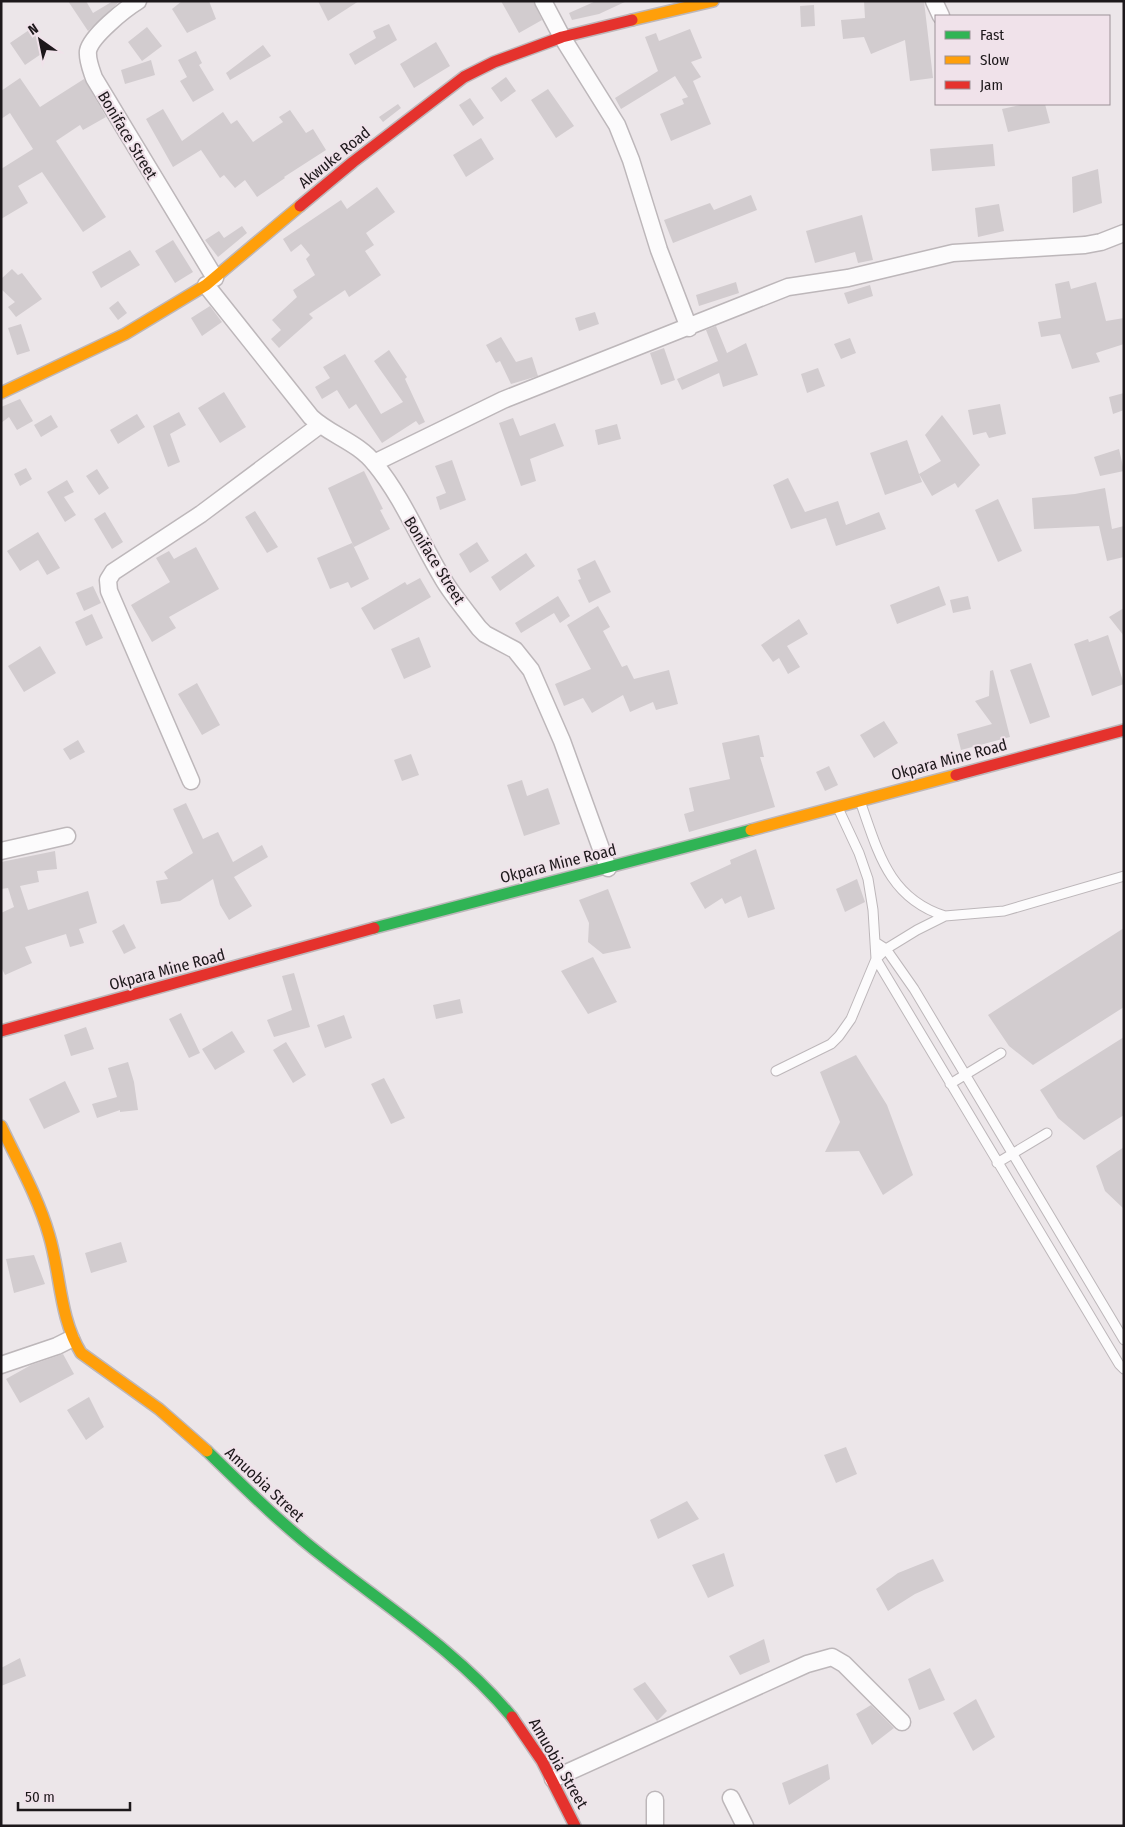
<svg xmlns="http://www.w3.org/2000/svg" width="1125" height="1827" viewBox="0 0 1125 1827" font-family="'Fira Sans Condensed',sans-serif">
<rect width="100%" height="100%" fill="#ece6e9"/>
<path fill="#d2cccf" d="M68,1h18l7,12 20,-12h7l-32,30z
M182,1h27l7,18 -29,14 -15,-24z
M318,1h41l-31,20z
M501,1h32l9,19 -23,13z
M596,1h31l-28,13 -27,6 -3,-7z
M864,1h60l9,77 -23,3 -5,-41 -34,14 -7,-17 -21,2 -2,-19 24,-2z
M814,5l1,21 -14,1 -1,-21z
M389,24l8,16 -42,25 -6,-11 27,-16 -3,-7z
M147,27l15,19 -20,15 -14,-19z
M32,28l15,22 -22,15 -15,-22z
M690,29l12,29 -11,4 10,15 -8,4 18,43 -40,17 -11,-27 24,-10 -2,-5 6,-2 -13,-21 -54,33 -6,-11 43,-27 -13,-34 11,-4 3,8z
M436,42l14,24 -36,22 -14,-24z
M263,45l8,11 -41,24 -4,-7z
M196,51l6,12 -3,2 15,25 -21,12 -13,-21 7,-4 -9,-17z
M151,60l4,15 -30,9 -4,-14z
M506,77l10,14 -15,11 -10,-14z
M20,78l20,29 44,-28 22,38 -23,13 -3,-5 -24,16 50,76 -23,15 -41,-60 -24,14 10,17 -27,16v-50l32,-20 -23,-36 -9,6v-28z
M548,89l26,37 -18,12 -25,-38z
M470,98l14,20 -11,8 -14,-21z
M398,104l3,4 -18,14 -4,-5z
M1025,104h20l5,19 -42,9 -6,-23z
M163,109l19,32 41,-29 8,12 6,-4 16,22 30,-20 -4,-5 11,-7 16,23 7,-4 13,21 -42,27 1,1 -28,19 -12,-17 -10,8 -11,-13 -4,3 -19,-28 -28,17 -27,-48z
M481,138l13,21 -28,18 -13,-22z
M993,144l2,22 -63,5 -2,-22z
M1098,169l4,34 -29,10 -1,-36z
M377,187l18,25 -29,21 8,12 -9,6 16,24 -32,22 -4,-7 -36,24 4,4 -34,30 -8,-9 10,-9 -9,-10 25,-23 -4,-7 22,-15 -9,-16 4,-4 -9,-11 -10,8 -8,-13 58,-39 6,9z
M751,195l6,15 -84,33 -9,-23 46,-17 4,7z
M999,204l5,27 -26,6 -3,-29z
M862,215l11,45 -15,3 -3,-11 -40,11 -9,-32z
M242,226l5,7 -29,24 -13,-17 14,-9 5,7z
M173,240l20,32 -18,11 -20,-32z
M130,250l10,15 -39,23 -9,-16z
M12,269l6,6 4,-2 20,26 -26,18 -8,-10 7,-5 -14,-13v-10z
M1069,281l2,8 25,-7 10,39 18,-3v26l-28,9 4,9 -28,7 -12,-35 -19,3 -3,-15 23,-4 -6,-34z
M736,282l3,11 -40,13 -3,-11z
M870,285l3,11 -25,8 -4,-11z
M118,301l9,12 -9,7 -9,-12z
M210,306l12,16 -20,14 -11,-18z
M595,312l4,12 -20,7 -4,-13z
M21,324l9,27 -13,4 -9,-27z
M716,326l11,27 19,-10 12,32 -35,12 -4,-14 -37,17 -5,-11 41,-18 -12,-31z
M501,337l15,25 16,-5 6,19 -27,8 -11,-23 -4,2 -10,-18z
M850,338l6,15 -15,6 -7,-15z
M664,348l11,32 -14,5 -11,-32z
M389,350l18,27 -2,2 20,43 -6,3 -3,-4 -34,22 -26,-39 -7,5 -12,-19 -15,9 -7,-12 15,-9 -7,-11 22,-13 36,60 22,-12 -29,-41z
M818,368l7,18 -18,7 -6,-19z
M224,392l22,35 -26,16 -22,-35z
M1124,393v17l-11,4 -4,-17z
M20,399l13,22 -16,9 -8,-13 -8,6v-16z
M1000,404l6,30 -17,4 -3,-6 -13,3 -5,-25z
M179,412l7,13 -16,9 10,28 -12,5 -15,-41z
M137,414l8,13 -27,17 -8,-14z
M51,415l7,12 -17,10 -7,-12z
M942,415l38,50 -22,23 -3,-5 -23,13 -13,-22 3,8 -37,13 -15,-42 37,-13 12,34 22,-13 -16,-26z
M513,418l7,18 35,-13 9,23 -34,13 6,22 -15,5 -22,-63z
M617,424l4,15 -23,6 -3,-15z
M1119,449l5,22 -24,5 -6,-19z
M452,460l14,40 -26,10 -4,-13 10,-4 -11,-27z
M26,468l6,11 -12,7 -6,-12z
M97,469l12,19 -10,7 -13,-19z
M364,471l19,38 -3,1 10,19 -36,18 -26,-59z
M788,478l17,34 33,-11 8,24 33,-13 7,17 -50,17 -10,-28 -35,11 -18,-44z
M67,480l7,12 -10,5 12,18 -11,7 -18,-30z
M1105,488l7,41 12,-3v31l-17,4 -8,-35 -65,3 -2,-31 43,-4z
M998,499l24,52 -24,11 -23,-52z
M255,511l23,36 -11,6 -22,-36z
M105,512l18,30 -11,7 -18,-30z
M38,532l22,36 -13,7 -9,-15 -18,11 -13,-20z
M477,542l12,19 -19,12 -11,-19z
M352,543l17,36 -18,9 -3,-6 -18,7 -13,-31z
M196,547l23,42 -50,28 7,11 -24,14 -21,-37 39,-23 -14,-24 13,-7 5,8z
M526,553l9,13 -35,25 -9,-14z
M595,560l16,32 -22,11 -11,-23 3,-1 -4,-10z
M420,578l11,19 -57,33 -13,-22 44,-26 2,3z
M93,586l8,17 -17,8 -8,-18z
M939,586l7,19 -49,19 -7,-19z
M558,596l12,20 -10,7 -6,-10 -33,20 -6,-10z
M968,596l3,13 -18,4 -3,-13z
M598,606l12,21 -7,4 19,36 5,-2 7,14 35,-9 9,34 -22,6 -3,-8 -23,10 -7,-17 -31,18 -9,-15 -19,8 -9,-22 36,-15 -24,-44z
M1124,608v28l-15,-19z
M92,614l11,24 -17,8 -11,-24z
M799,619l9,15 -21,12 13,21 -12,7 -9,-16 -6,4 -12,-17z
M1108,635l16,49 -32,12 -18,-52 14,-5 1,3z
M419,637l12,30 -27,12 -13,-30z
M40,646l16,27 -32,19 -16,-26z
M1031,663l19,54 -20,7 -20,-54z
M993,670l17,67 -49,13 -4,-16 35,-10 -17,-23 14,-5 1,-25z
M197,683l23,42 -18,10 -24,-41z
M884,721l14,22 -24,15 -14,-23z
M759,735l5,22h-4l15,50 -86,25 -5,-18 10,-3 -5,-23 41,-9 -8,-36z
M78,740l7,12 -15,8 -7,-11z
M411,754l8,21 -17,6 -8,-21z
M829,766l9,19 -13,6 -9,-19z
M522,780l5,16 21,-8 12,36 -36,12 -17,-51z
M186,803l17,36 15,-7 15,30 29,-17 6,12 -34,20 18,29 -23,14 -9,-15 -7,-26 -33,22 -19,3 -5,-23 12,-2 -4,-7 29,-19 -20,-44z
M756,849l19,60 -27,9 -7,-22 -16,8 -3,-6 -17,11 -15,-26 41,-19 -1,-4z
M55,851l2,18 -20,2 2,11 -19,4 8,24 60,-19 9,32 -18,6 5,14 -14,4 -4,-13 -41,13 7,16 -27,12 -4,-8v-54l13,-6 -6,-19 -7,1v-27z
M857,879l8,23 -20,10 -9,-23z
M608,889l23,59 -28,6 -15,-12 1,-19 -10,-23z
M124,924l12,24 -12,6 -12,-23z
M1124,928v79l-91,58 -24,-19 -21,-31z
M593,957l24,45 -29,12 -27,-43z
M294,973l16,54 -36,10 -7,-17 25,-10 -10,-34z
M460,999l3,14 -27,6 -3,-14z
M181,1013l19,40 -11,5 -20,-39z
M344,1015l8,23 -27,10 -8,-23z
M86,1027l8,22 -23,7 -7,-21z
M232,1031l13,21 -30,18 -13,-21z
M1124,1037v78l-40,25 -26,-22 -18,-28z
M286,1042l20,33 -13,8 -20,-33z
M856,1055l31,50 26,70 -30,20 -24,-44 -34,1 15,-30 -20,-50z
M128,1062l6,20 4,28 -18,2v-2l-23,8 -5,-14 25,-7 -9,-29z
M384,1078l21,40 -14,6 -20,-40z
M65,1081l15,31 -36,17 -15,-30z
M1124,1147v62l-19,-18 -9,-25z
M121,1242l6,20 -36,11 -6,-20z
M34,1255l11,29 -31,9 -8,-34z
M63,1354l11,20 -54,29 -14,-24 25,-14z
M89,1397l15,30 -18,13 -19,-30z
M846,1447l11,27 -21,9 -12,-28z
M687,1501l12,18 -41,20 -8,-19z
M724,1553l10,33 -26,12 -16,-33z
M933,1559l11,22 -29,13 -27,17 -12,-22 22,-16z
M764,1639l6,23 -30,13 -11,-19z
M20,1658l6,18 -25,10v-18z
M930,1668l15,32 -26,10 -11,-31z
M645,1682l22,29 -10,10 -24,-32z
M976,1699l19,38 -22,14 -20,-38z
M871,1705l23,23 -22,17 -16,-31z
M828,1764l2,15 -41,26 -7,-22z"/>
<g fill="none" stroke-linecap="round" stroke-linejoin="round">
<g stroke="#bdb7ba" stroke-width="11">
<path id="lane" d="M860,801c18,50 28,97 85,115
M838,808l21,45 9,26 5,31 3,49 243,405 5,5
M875,942l11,7 28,40 210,351
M776,1071l55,-27 8,-8 12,-17 25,-60 10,-10 31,-19 28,-14 59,-5 120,-35
M950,1084l51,-31
M997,1163l50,-30"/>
</g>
<g stroke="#bdb7ba" stroke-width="19">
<path id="street" d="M138,1c-13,8 -47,35 -50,50 -1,9 3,18 6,27l121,200
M543,1l19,36 55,88 14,35 28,90 30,78
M934,1l7,15
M206,285l105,132c19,18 47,25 64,47 28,34 45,77 68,115 10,17 24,33 36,49l6,6 30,16 16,20 31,71 46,127
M374,463l129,-63 285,-113 60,-9 105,-25 132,-8 16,-3 23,-9
M191,781l-82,-190 -1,-11 5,-8 88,-58 119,-89
M1,851l66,-15
M1,1365l56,-19 14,-7
M553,1779l254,-115 25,-7 12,7 58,58
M731,1798l14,28
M655,1826v-26"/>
</g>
<g stroke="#bdb7ba" stroke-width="14">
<path id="fast" d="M374,928l377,-98
M207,1451c38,37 75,74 118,107 65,51 134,95 187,159"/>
</g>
<g stroke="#bdb7ba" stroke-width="14">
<path id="slow" d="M632,20l81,-19
M1,393l124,-59 81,-49 94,-79
M751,830l205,-55
M1,1126c17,36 37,71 48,109 12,40 10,82 32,118l78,56 48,42"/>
</g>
<g stroke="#bdb7ba" stroke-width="14">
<path id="jam" d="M300,206l53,-44 111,-85 30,-15 68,-25 70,-17
M956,775l168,-45
M1,1031l373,-103
M512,1717l30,44 33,65"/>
</g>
<use href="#lane" stroke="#fcfbfc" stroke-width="9"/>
<use href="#street" stroke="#fcfbfc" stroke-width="16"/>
<use href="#fast" stroke="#30b455" stroke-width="11"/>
<use href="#slow" stroke="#ff9f0a" stroke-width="11"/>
<use href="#jam" stroke="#e5322d" stroke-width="11"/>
</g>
<g text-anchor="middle" stroke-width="4" stroke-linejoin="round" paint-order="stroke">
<g font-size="16" fill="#1d181b" stroke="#f0e2ea">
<text transform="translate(128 135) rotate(59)" y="6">Boniface Street</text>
<text transform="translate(334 157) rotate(-39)" y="6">Akwuke Road</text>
<text transform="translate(435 560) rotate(58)" y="6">Boniface Street</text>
<text transform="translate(949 759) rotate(-15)" y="6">Okpara Mine Road</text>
<text transform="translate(558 863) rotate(-14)" y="6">Okpara Mine Road</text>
<text transform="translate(167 969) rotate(-15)" y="6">Okpara Mine Road</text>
<text transform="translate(265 1484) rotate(43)" y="6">Amuobia Street</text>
<text transform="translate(559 1763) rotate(60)" y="6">Amuobia Street</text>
</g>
</g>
<rect width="1125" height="1827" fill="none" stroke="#1d181b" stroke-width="5"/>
<rect x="935" y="15" width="175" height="90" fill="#f0e2ea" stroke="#9c9197"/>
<rect x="945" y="31" width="25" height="8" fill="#30b455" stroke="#9c9197"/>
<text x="980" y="40" font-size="15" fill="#1d181b">Fast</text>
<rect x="945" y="56" width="25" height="8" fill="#ff9f0a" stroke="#9c9197"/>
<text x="980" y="65" font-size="15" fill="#1d181b">Slow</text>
<rect x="945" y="81" width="25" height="8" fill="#e5322d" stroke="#9c9197"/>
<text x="980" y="90" font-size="15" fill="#1d181b">Jam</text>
<g transform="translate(40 40) rotate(327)" stroke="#f0e2ea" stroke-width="4" paint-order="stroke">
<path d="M0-4L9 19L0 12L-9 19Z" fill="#1d181b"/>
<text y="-8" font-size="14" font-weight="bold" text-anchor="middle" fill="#1d181b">N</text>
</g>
<path d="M18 1802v8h112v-8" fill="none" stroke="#1d181b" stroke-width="2.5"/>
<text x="25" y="1802" font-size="15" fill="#1d181b" stroke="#f0e2ea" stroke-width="4" paint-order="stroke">50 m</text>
</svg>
